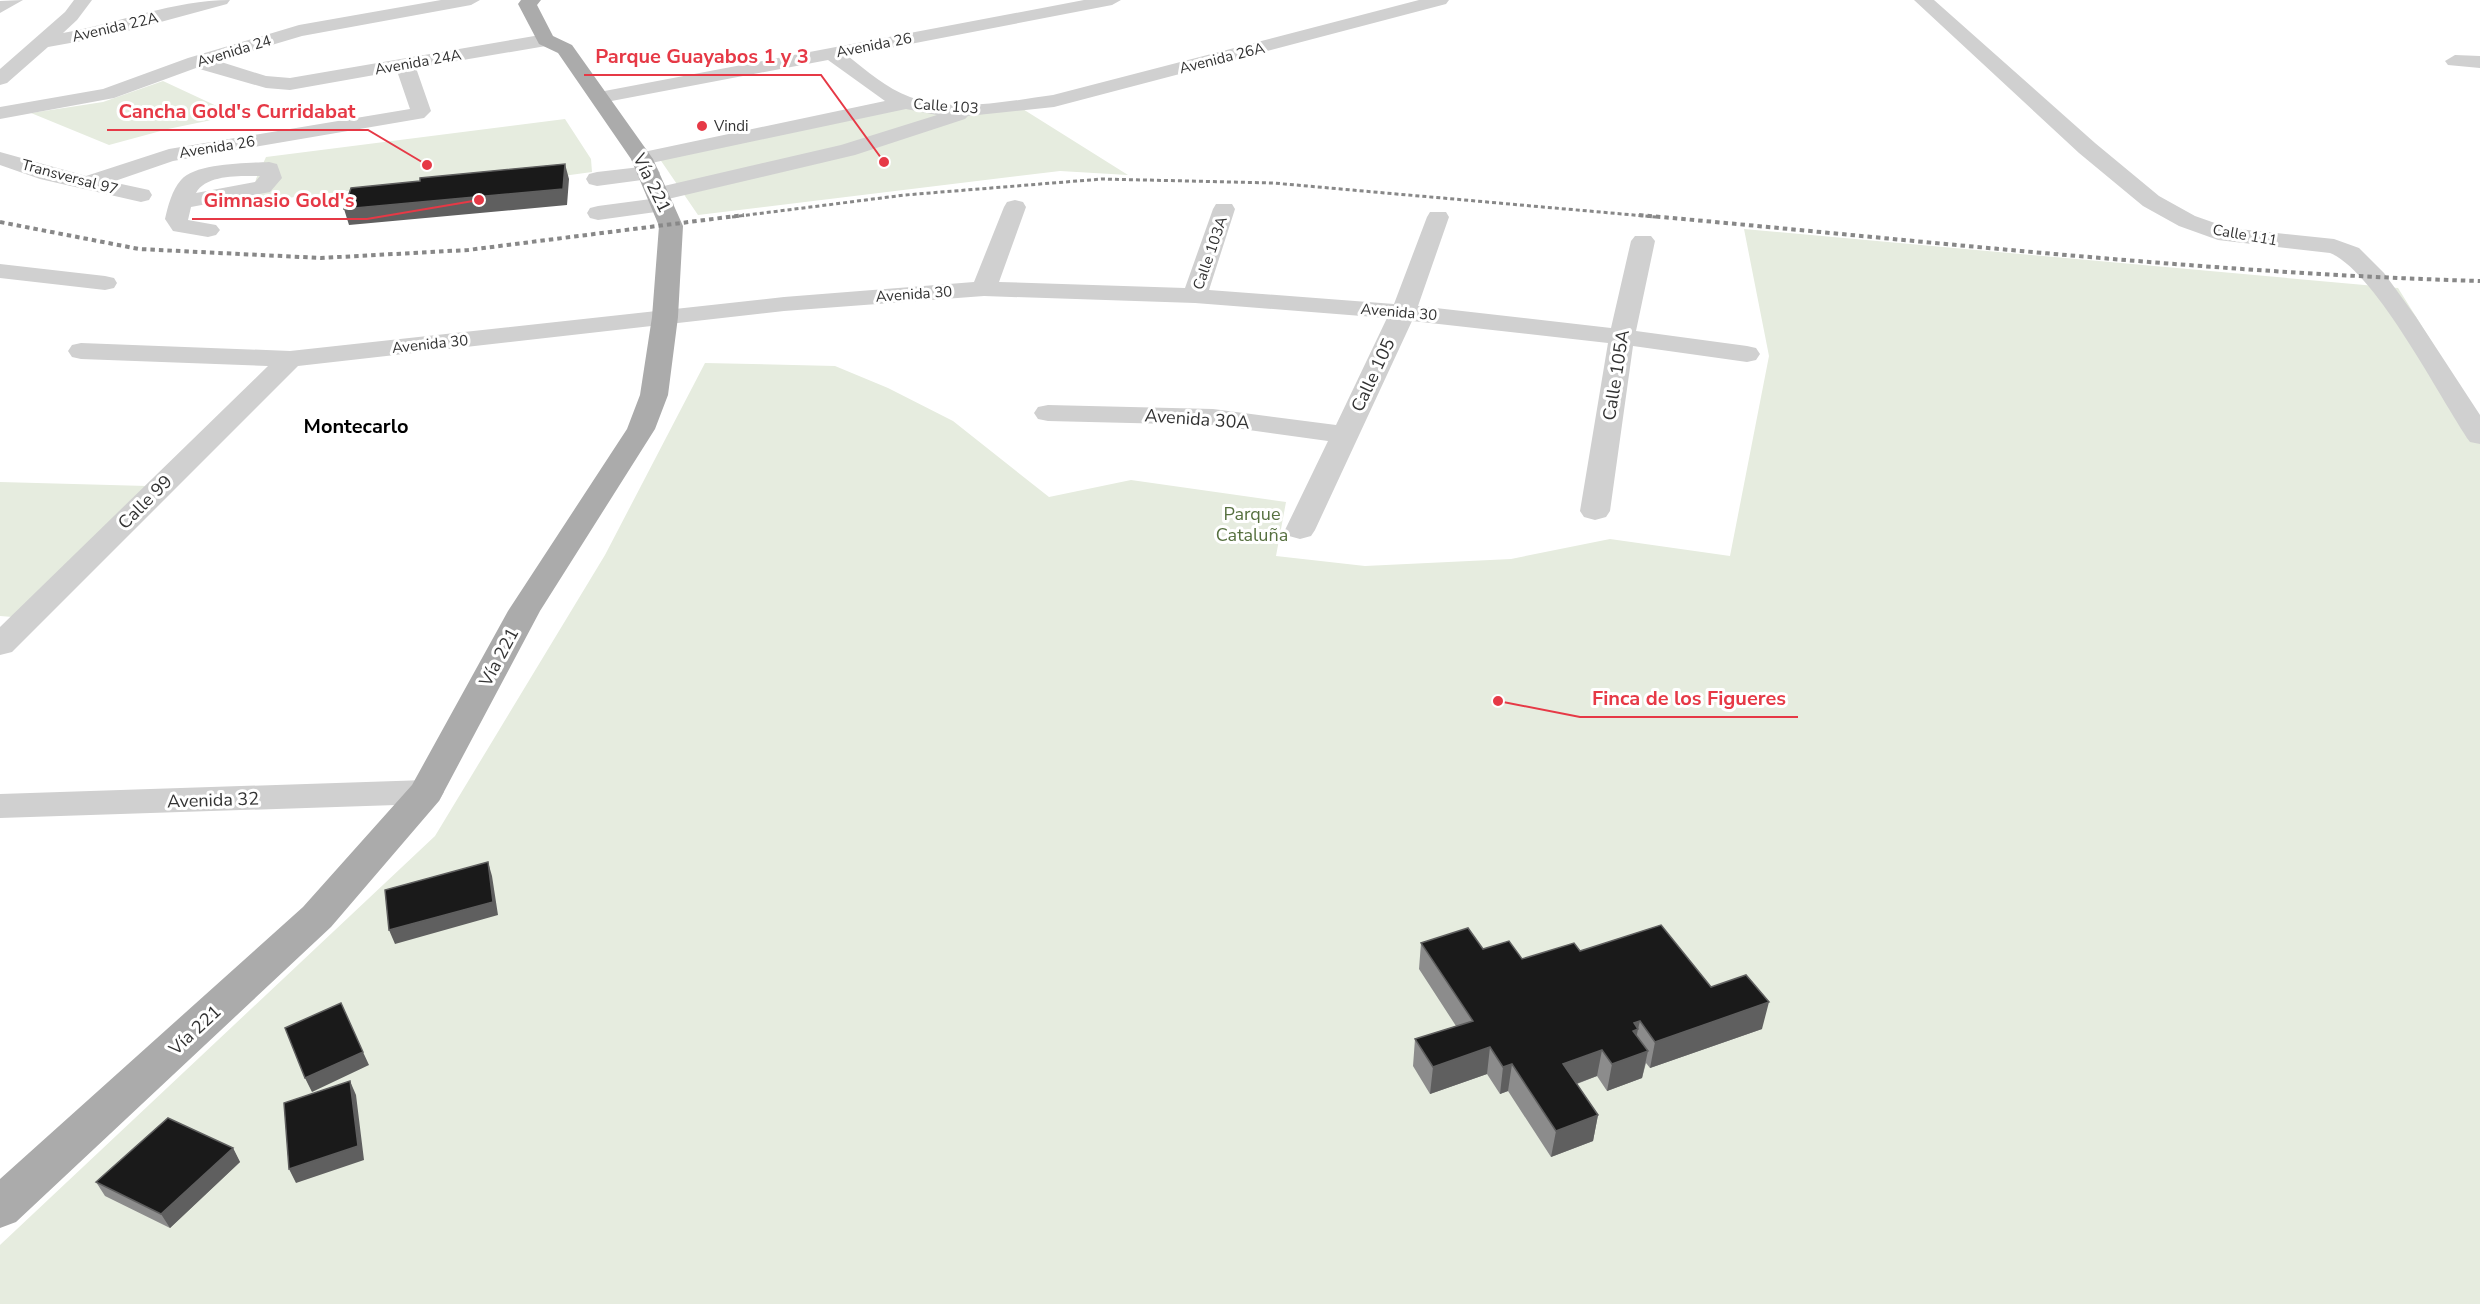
<svg xmlns="http://www.w3.org/2000/svg" width="2480" height="1304" viewBox="0 0 2480 1304" font-family="'Nunito Sans',sans-serif">
<rect width="100%" height="100%" fill="#fff"/>
<path fill="#e6ecdf" d="M163,81l73,34 -68,14 -59,16 -78,-32 72,-11z
M895,101l48,7 75,-2 110,69 -68,-4 -362,44 -43,-63z
M565,119l26,40 1,13 -66,9 -3,-10 -271,31 4,-23 10,-22z
M1744,229l654,59 82,131v885h-2480v-59l435,-409 170,-281 100,-192 130,3 53,22 65,33 96,76 82,-17 155,22 -10,54 89,10 146,-7 99,-20 120,17 39,-200z
M0,482l147,4 -134,131 -13,-1z"/>
<g fill="none" stroke-linecap="round" stroke-linejoin="round">
<path fill="#d0d0d0" fill-rule="evenodd" d="M23,0l-23,13v-12z
M74,0h18l-15,20 -14,13c56,-10 111,-33 167,-33l-3,4 -118,32 -61,11 -41,36 -7,2v-16l65,-57z
M441,0h39l-9,5 -169,31 -84,25 48,15 24,2 256,-44 9,6 -9,6 -130,22 15,43 -7,7 -251,43 -61,21 37,8 3,5 -3,5 -8,2 -101,-23 -40,-14v-13l86,24 83,-27 241,-40 -13,-38 -107,19 -24,-2 -70,-20 -82,30 -114,21v-12l103,-18 85,-31 111,-33z
M1084,0h37l-9,5 -264,51c19,15 38,32 62,41 43,16 99,4 143,-2l366,-95h30l-3,4 -392,103 -86,9 -3,3 -110,36 -187,44 6,5 -3,5 -8,2 -65,9 -8,-2 -3,-5 3,-5 8,-2 53,-7 -3,-5 3,-5 190,-44 96,-30 -31,-6 -264,56 -8,-1 -3,-5 3,-5 251,-53 -57,-41 -227,43 -7,-2 -3,-4 3,-4z
M1914,0h20l161,143 64,53 36,20 34,12 105,11 25,9 25,25 32,44 64,98v29l-10,-2c-31,-45 -94,-170 -140,-189l-112,-13 -39,-14 -36,-20 -64,-53z
M2455,55l25,1v12l-32,-3 -3,-4z
M269,162l8,2 5,14 -12,14 -79,15 -3,13 28,5 4,5 -4,5 -8,2 -35,-6 -8,-12c3,-13 7,-29 16,-39 14,-17 67,-17 88,-18zM260,176l-5,6 -59,11c10,-19 45,-17 64,-17z
M649,166l8,2 3,5 -3,5 -60,8 -8,-2 -3,-5 3,-5 8,-2z
M1015,200l8,2 3,5 -27,75 186,6 28,-79 3,-5h16l3,5 -26,81 185,14 33,-87 3,-5h16l3,5 -31,89 193,22 20,-87 4,-5h16l4,5 -19,90 111,15 9,2 4,6 -4,6 -9,2 -114,-16 -23,165 -4,6 -11,3 -11,-3 -4,-6 28,-168 -196,-22 -97,209 -4,6 -11,3 -11,-3 -4,-6 43,-89 -115,-16 -165,-4 -10,-2 -4,-6 4,-6 10,-2 165,4 123,16 51,-107 -192,-15 -211,-7 -200,15 -486,55 -286,286 -12,3v-28l268,-261 -187,-7 -9,-2 -4,-6 4,-6 9,-2 209,8 494,-54 190,-15 30,-75 3,-5z
M0,264l105,12 9,2 3,5 -3,5 -9,2 -105,-12z
M426,780l13,3 5,9 -5,9 -13,3 -426,14v-24z"/>
<path fill="#ababab" fill-rule="evenodd" d="M521,0h20l-4,5 16,31 19,9 81,114 30,67 -5,91 -10,78 -13,34 -115,182 -101,190 -108,126 -315,295 -16,6v-49l303,-272 109,-122 96,-174 119,-182 13,-34 12,-78 7,-91 -28,-67 -73,-106 -19,-9 -21,-40z"/>
<path stroke="#888" stroke-width="3" stroke-dasharray="4 3" stroke-linecap="butt" d="M732,217l173,-22 197,-16 171,4 383,34"/>
<path stroke="#888" stroke-width="4" stroke-dasharray="4.5 4" stroke-linecap="butt" d="M1639,215c279,25 561,58 841,66
M0,222l139,27 182,9 147,-8 276,-35"/>
</g>
<path fill="#8c8c8c" d="M1421,943l62,6 39,10 58,-8 131,36 51,42 -112,39 -4,-5 -4,15 -35,13 -10,-15 -20,8 21,31 -5,26 -42,16 -43,-66 -8,3 -13,-20 -57,20 -17,-28 2,-27 41,-13 -37,-57z
M233,1148l7,14 -70,66 -65,-32 -9,-14z"/>
<path fill="#5f5f5f" d="M565,164l4,15 -2,26 -218,20 -5,-16z
M488,862l4,14 6,39 -103,29 -6,-14z
M1769,1002l-7,27 -112,39 5,-26z
M1640,1021l-2,8 -5,26 1,-32z
M1490,1047l-3,27 -57,20 3,-27z
M1602,1050l-5,26 -38,14 4,-26z
M1648,1051l-6,27 -35,13 5,-27z
M363,1052l6,13 -57,27 -7,-14z
M1512,1064l-4,27 -8,3 3,-27z
M350,1081l6,14 8,65 -68,23 -7,-14z
M1598,1115l-5,26 -42,16 5,-26z
M233,1148l7,14 -70,66 -9,-14z"/>
<path fill="#1a1a1a" stroke="#5f5f5f" stroke-width="1.5" d="M565,164l-2,25 -219,20 7,-21 69,-7v-3z
M488,862l5,40 -104,28 -4,-40z
M1661,925l50,62 35,-12 23,27 -114,40 -15,-21 -6,2 4,6 -5,2 15,20 -36,13 -10,-14 -39,14 35,51 -42,16 -44,-67 -9,3 -13,-20 -57,20 -18,-28 58,-18 -52,-78 47,-15 15,21 26,-8 13,18 52,-16 6,8z
M341,1003l22,49 -58,26 -20,-50z
M350,1081l8,65 -69,23 -5,-66z
M168,1118l65,30 -72,66 -65,-32z"/>
<circle fill="#e63946" stroke="#fff" stroke-width="2" cx="702" cy="126" r="6"/>
<g text-anchor="middle" stroke-width="6" stroke-linejoin="round" paint-order="stroke">
<g font-size="15" fill="#333" stroke="#fff">
<text transform="translate(115 27) rotate(-13)" y="5">Avenida 22A</text>
<text transform="translate(874 45) rotate(-11)" y="5">Avenida 26</text>
<text transform="translate(234 51) rotate(-17)" y="5">Avenida 24</text>
<text transform="translate(1222 58) rotate(-14)" y="5">Avenida 26A</text>
<text transform="translate(418 62) rotate(-10)" y="5">Avenida 24A</text>
<text transform="translate(946 106) rotate(4)" y="5">Calle 103</text>
<text transform="translate(217 147) rotate(-9)" y="5">Avenida 26</text>
<text transform="translate(70 177) rotate(15)" y="5">Transversal 97</text>
<text transform="translate(2245 235) rotate(10)" y="5">Calle 111</text>
<text transform="translate(1210 253) rotate(-71)" y="5">Calle 103A</text>
<text transform="translate(914 294) rotate(-4)" y="5">Avenida 30</text>
<text transform="translate(1399 312) rotate(5)" y="5">Avenida 30</text>
<text transform="translate(430 344) rotate(-6)" y="5">Avenida 30</text>
</g>
<g font-size="15" fill="#333" stroke="#fff" text-anchor="start">
<text x="714" y="131">Vindi</text>
</g>
<g font-size="18" fill="#333" stroke="#fff">
<text transform="translate(652 183) rotate(64)" y="6">Vía 221</text>
<text transform="translate(1373 375) rotate(-65)" y="6">Calle 105</text>
<text transform="translate(1616 375) rotate(-81)" y="6">Calle 105A</text>
<text transform="translate(1197 419) rotate(4)" y="6">Avenida 30A</text>
<text transform="translate(145 502) rotate(-45)" y="6">Calle 99</text>
<text transform="translate(499 657) rotate(-62)" y="6">Vía 221</text>
<text transform="translate(213 800) rotate(-2)" y="6">Avenida 32</text>
<text transform="translate(195 1030) rotate(-43)" y="6">Vía 221</text>
</g>
<g font-size="18" fill="#56703f" stroke="#fff">
<text x="1252" y="520">Parque<tspan x="1252" dy="21">Cataluña</tspan></text>
</g>
<g font-size="20" font-weight="bold" fill="#000" stroke="#fff">
<text x="356" y="433">Montecarlo</text>
</g>
</g>
<path fill="none" stroke="#e63946" stroke-width="2" d="M884 162L821 75H584M427 165L368 130H107M479 200L367 219H192M1498 701L1580 717H1798"/>
<g fill="#e63946" stroke="#fff" stroke-width="2">
<circle cx="884" cy="162" r="6"/>
<circle cx="427" cy="165" r="6"/>
<circle cx="479" cy="200" r="6"/>
<circle cx="1498" cy="701" r="6"/>
</g>
<g font-size="20" text-anchor="middle" font-weight="bold" fill="#e63946" stroke="#fff" stroke-width="6" stroke-linejoin="round" paint-order="stroke">
<text x="702" y="63">Parque Guayabos 1 y 3</text>
<text x="237" y="118">Cancha Gold's Curridabat</text>
<text x="279" y="207">Gimnasio Gold's</text>
<text x="1689" y="705">Finca de los Figueres</text>
</g>
</svg>
